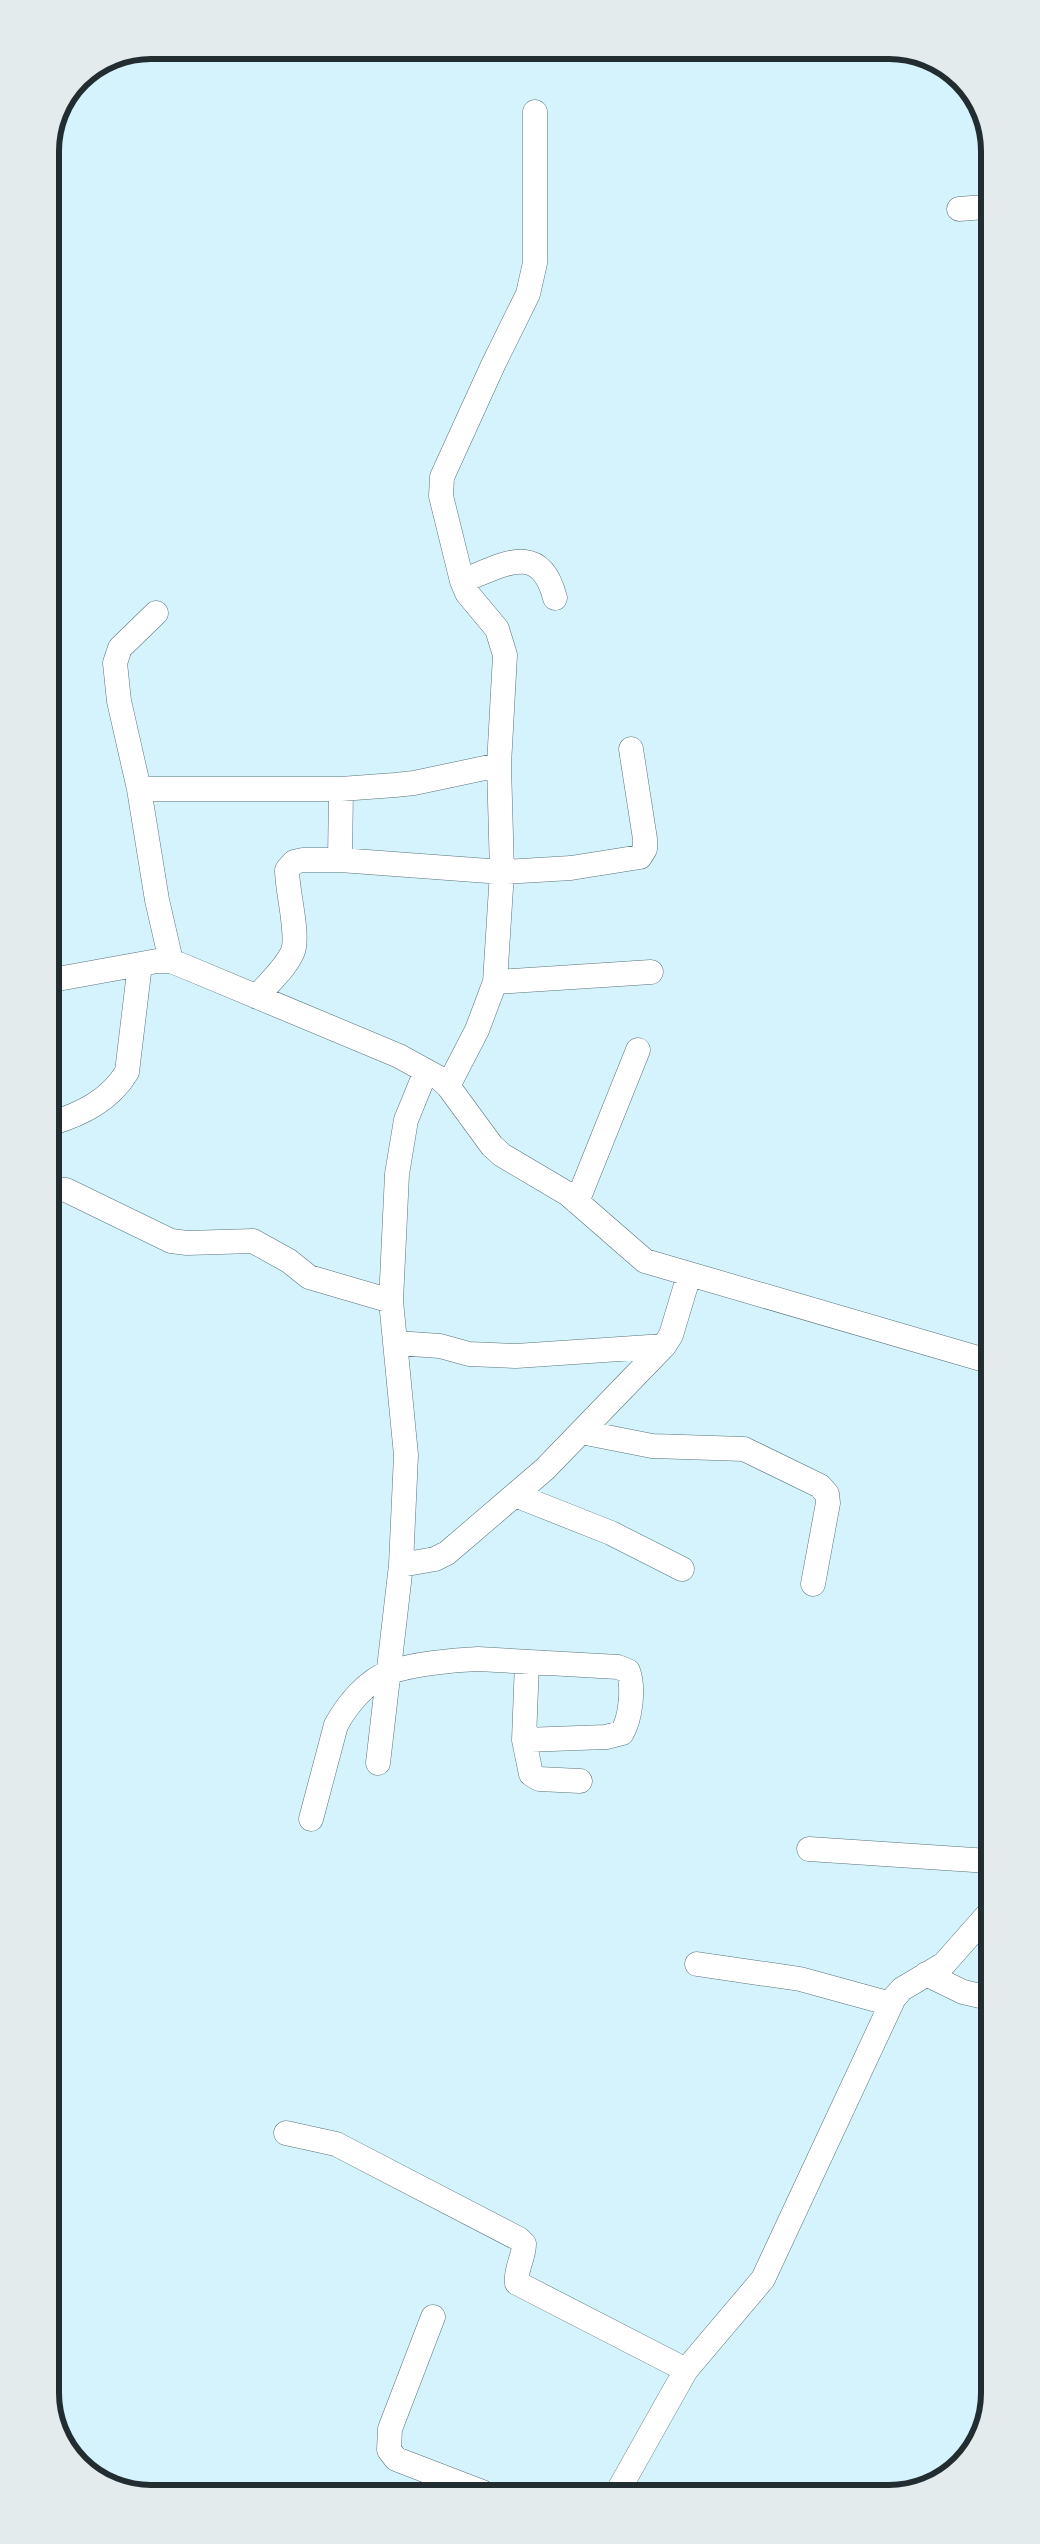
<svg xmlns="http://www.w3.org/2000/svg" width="1040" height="2544" viewBox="0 0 1040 2544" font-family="Signika,sans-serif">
<rect width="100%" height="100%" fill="#d5f3fc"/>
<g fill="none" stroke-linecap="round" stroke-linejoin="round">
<g stroke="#58737b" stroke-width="25">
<path id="minor" d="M959,209l26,-2
M462,581c40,-15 78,-42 93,17
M156,613l-36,35 -5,15 4,38 20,88 18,111 14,61
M139,789h202l54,-4 19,-2 85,-18
M340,860l1,-71
M52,980l105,-19h14l15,6 213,89 40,22 9,8 44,60 10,9 66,39 77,67 343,100
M495,982l156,-10
M257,997c12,-15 29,-29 36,-46 6,-17 -6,-60 -6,-81l7,-8 9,-2h37l162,12 69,-4 69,-11 5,-8v-10l-14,-90
M448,1086l29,-56 18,-48 7,-110 -3,-107 6,-110 -8,-26 -30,-36 -5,-12 -21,-85 1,-19 51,-112 35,-71 7,-31v-151
M52,1123c30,-9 58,-23 75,-51l13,-108
M53,1189l13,1 105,51 16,2 66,-2 36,20 20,16 82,24
M577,1202l61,-152
M396,1343l44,3 29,8 47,2 148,-10
M581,1432l71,14 92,3 76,37 7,8 1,9 -15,81
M515,1495l96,38 71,36
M401,1565l34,-6 12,-6 98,-84 119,-123 7,-11 18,-60
M527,1662l-3,78 7,34 8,5 41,2
M378,1763l23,-198 5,-110 -15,-154 6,-127 9,-54 20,-49
M311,1819l25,-94c11,-20 31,-45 54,-53 24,-8 63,-12 88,-13l140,8 10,4c6,16 3,46 -6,62l-16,4 -82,3
M809,1849l180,12
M697,1964l103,15 91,25
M926,1974l37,18 26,6
M286,2133l50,11 183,95 5,5c0,14 -9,25 -7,39l169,87
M433,2317l-43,112 -1,21 7,9 86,33
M618,2491l68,-121 77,-91 131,-281 8,-9 42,-25 45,-51"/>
</g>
<use href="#minor" stroke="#fff" stroke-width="24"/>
</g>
<path d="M0 0H1040V2544H0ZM151 59H889A92 92 0 0 1 981 151V2393A92 92 0 0 1 889 2485H151A92 92 0 0 1 59 2393V151A92 92 0 0 1 151 59Z" fill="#e4ebed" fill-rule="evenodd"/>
<path fill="none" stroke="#222d31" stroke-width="6" d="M151 59H889A92 92 0 0 1 981 151V2393A92 92 0 0 1 889 2485H151A92 92 0 0 1 59 2393V151A92 92 0 0 1 151 59Z"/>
</svg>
